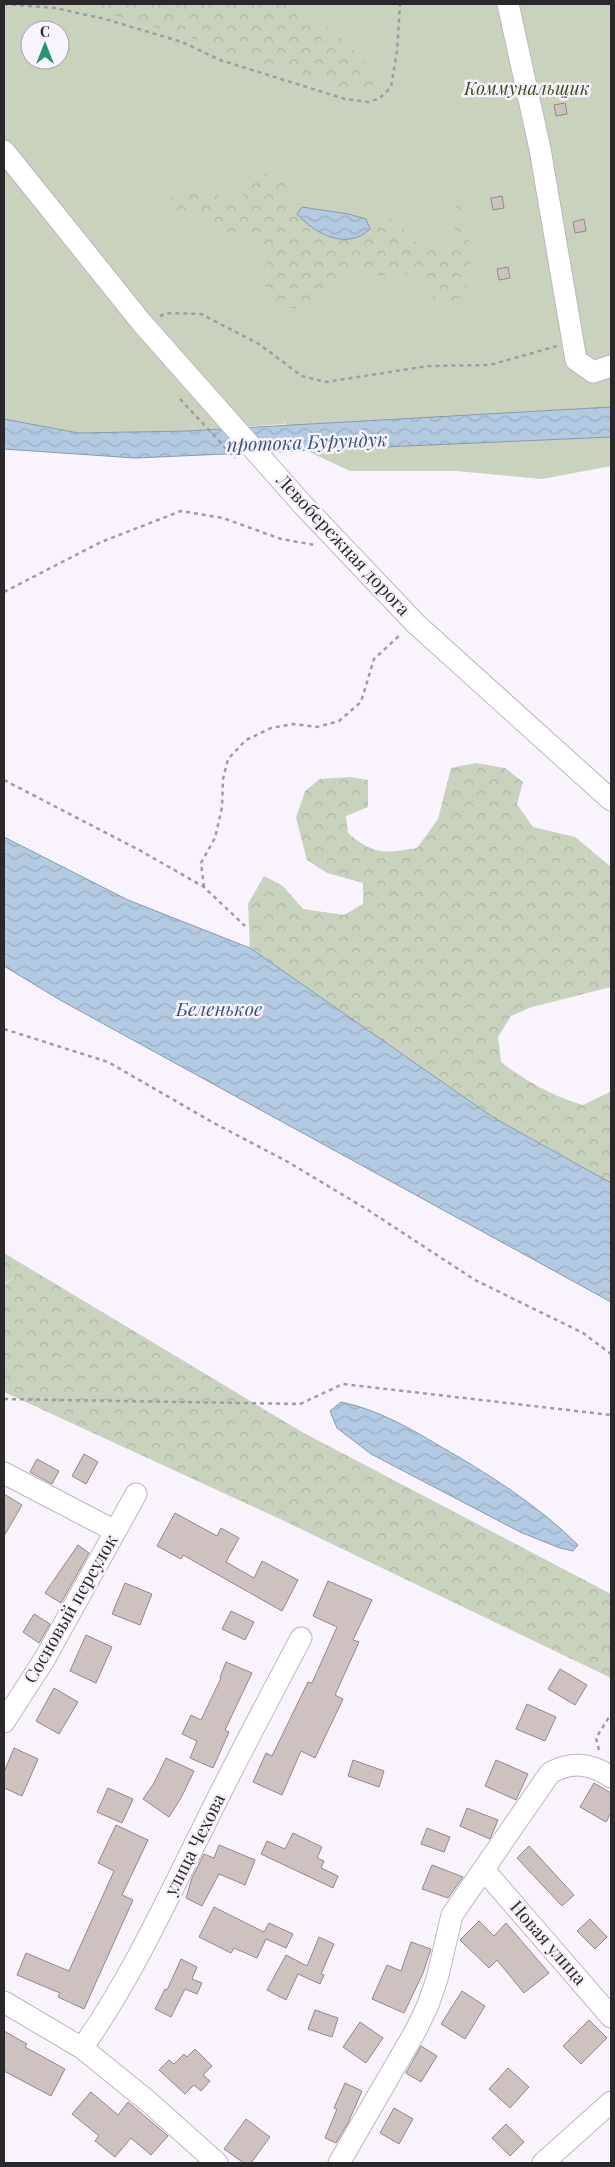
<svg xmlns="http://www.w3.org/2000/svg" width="615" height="2167" viewBox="0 0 615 2167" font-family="'Playfair Display',serif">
<defs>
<pattern id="forest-crowns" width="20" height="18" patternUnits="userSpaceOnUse" patternTransform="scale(1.25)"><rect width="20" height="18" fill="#c9d2bd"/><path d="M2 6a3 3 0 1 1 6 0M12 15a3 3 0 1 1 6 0" fill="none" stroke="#adb4a3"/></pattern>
<pattern id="water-waves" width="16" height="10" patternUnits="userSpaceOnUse" patternTransform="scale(1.25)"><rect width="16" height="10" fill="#b3cae3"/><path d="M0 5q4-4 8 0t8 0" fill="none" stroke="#9aaec3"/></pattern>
</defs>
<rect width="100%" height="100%" fill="#f9f3fd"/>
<path fill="#c9d2bd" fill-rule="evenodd" d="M4,4h607v462l-69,13 -86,-8h-106l-47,-22 -19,-28 1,3 -98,7 -109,2 -74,-14zM30,30h30v30h-30z"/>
<path fill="url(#forest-crowns)" d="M80,4h218l48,38 23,24 5,18 -12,8 -75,-20 -56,-18 -40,-16 -53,-15z
M258,173l18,4 8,7 13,30 26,21 11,3 15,1 21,-10 4,-7 9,-4 13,3 20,21 19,6h14l5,-7 3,-53c7,33 23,74 6,106 -3,5 -6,8 -12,9 -4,1 -10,-1 -15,-2l-18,-26c-17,-3 -20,0 -36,1 -6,0 -13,-4 -19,-4 -23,0 -41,12 -49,33 -6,1 -14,4 -20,3 -21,-3 -31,-18 -32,-38l5,-7 3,-12c-13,-23 -24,-11 -43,-18 -10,-5 -18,-14 -26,-18 -6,-3 -25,-4 -34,-6v-9l12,-8h23l13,1 14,10h12l5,-18z
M476,763l29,5 18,14 -6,22 16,23 42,10 36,30v120l-79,20 -21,9 -13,21 3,25c28,21 48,32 82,43l27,-13 1,-5v96l-117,-65 -244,-170 -2,-44 16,-28 19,10 20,23 41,6 19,-11v-21l-36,-10 -20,-13 -11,-42 9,-27 15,-12 30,-2 18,3v27l-22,9 2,17c27,23 36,20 69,15l21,-29 13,-51z
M4,1253l298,179 309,162v84l-331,-159 -276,-127v-107l14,-10 -14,9z"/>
<path fill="url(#water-waves)" stroke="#8a99ac" d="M302,207l46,7 18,5 4,10c-23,22 -55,5 -73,-15z
M611,407v30l-476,21 -131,-9v-30l74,14 109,-2z
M4,837l124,63 122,48 244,170 117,65v119l-551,-302 -56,-34z
M341,1402c35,7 67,25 97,43 49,28 100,60 140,100l-5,6 -13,-3 -40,-16 -149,-78 -34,-26 -7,-17z"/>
<path fill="#cec2c0" stroke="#938885" d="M565,103l2,11 -11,2 -2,-11z
M502,196l2,12 -11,2 -2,-12z
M584,219l2,12 -11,2 -2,-11z
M508,267l2,11 -11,2 -2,-11z
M84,1454l14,8 -12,22 -14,-8z
M37,1459l22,12 -7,13 -22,-12z
M4,1494l18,11 -18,31z
M175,1513l42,23 4,-8 18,10 -13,24 28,16 8,-17 36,19 -16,31 -99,-56 -2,4 -24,-13z
M78,1545l11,8 -28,50 -16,-10z
M328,1581l44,19 -19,40 6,2 -24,53 8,4 -28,59 -14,-7 -19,44 -29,-13 13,-29 6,3 36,-74 4,1 25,-56 -24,-11z
M125,1583l27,11 -12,31 -28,-11z
M231,1611l23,11 -9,18 -23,-11z
M34,1614l16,10 -11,19 -16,-11z
M86,1635l26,12 -16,36 -26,-12z
M226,1662l26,11 -27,57 4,2 -16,36 -23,-10 7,-17 -15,-7 9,-19 10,5 20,-42 -1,-1z
M560,1669l27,16 -12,20 -27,-16z
M54,1688l24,14 -19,32 -23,-13z
M527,1704l29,13 -11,24 -29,-12z
M14,1748l24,11 -16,37 -18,-8v-16z
M166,1758l28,13 -13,27 -12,19 -26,-18 11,-16z
M353,1760l31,11 -5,16 -31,-11z
M496,1760l32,14 -12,26 -31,-14z
M594,1783l17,10v20l-5,9 -26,-15z
M108,1788l25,11 -11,24 -25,-11z
M467,1808l31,12 -8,19 -30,-13z
M116,1825l32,15 -26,55 11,5 -49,109 -26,-12 2,-4 -43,-18 9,-22 43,18 45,-100 -16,-8z
M427,1828l23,9 -6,15 -23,-8z
M293,1833l29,14 -5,11 7,3 -3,7 17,8 -5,12 -72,-34 6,-13 18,8z
M219,1845l36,15 -10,25 -26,-11 -17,32 -16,-8 6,-20 12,-24 10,4z
M529,1846l45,49 -12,11 -45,-48z
M432,1865l31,12 -15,21 -26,-9z
M214,1907l50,25 5,-9 24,11 -7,14 -20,-9 -9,19 -23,-10 -3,5 -32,-16z
M590,1919l17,18 -12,12 -18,-18z
M479,1921l15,15 12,-13 43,50 -25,20 -27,-33 -8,8 -29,-28z
M319,1937l15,7 -13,30 3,1 -4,9 -22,-10 -12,26 -19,-10 19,-35 21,11z
M411,1942l20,7 -8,24 -19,40 -32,-14 15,-34 14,6z
M181,1959l16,8 -5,12 10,4 -5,11 -12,-5 -14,28 -16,-8 10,-20 2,1z
M462,1991l23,15 -20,33 -24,-15z
M315,2010l23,8 -6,19 -24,-8z
M589,2020l18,18 -26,26 -18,-18z
M360,2022l23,16 -17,25 -23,-16z
M4,2031l23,13 -2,3 40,22 -14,27 -47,-25z
M421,2046l16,10 -16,26 -15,-9z
M195,2049l17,17 -9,9 7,6 -9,10 -7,-6 -9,9 -26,-24 10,-10 5,4 10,-10 3,3z
M508,2068l21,19 -19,21 -21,-19z
M345,2083l17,8 -14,32 -12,20 -11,-5 12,-29 -3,-1z
M91,2092l27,23 10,-13 40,34 -17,19 -20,-17 -16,19 -20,-16 4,-5 -27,-22z
M394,2108l19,11 -14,25 -19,-11z
M246,2119l24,18 -19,26h-7l-20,-14z
M506,2124l18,18 -14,14 -18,-18z"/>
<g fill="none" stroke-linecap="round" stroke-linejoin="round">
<g stroke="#bbb6bf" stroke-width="23">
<path id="minor" d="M508,4l32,145 36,211 17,12 18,-6
M4,151l138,172 161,182 113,119 195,176
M4,1473l111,58
M4,1722l40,-62 92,-166
M484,1870l127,147
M4,2002l78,46 68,55 67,60
M82,2048c49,-69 83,-145 121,-220 31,-64 65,-127 98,-190
M339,2163l77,-133 12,-25 9,-26 15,-64 98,-142c22,-12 41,-10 61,4
M543,2163l68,-61"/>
</g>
<path stroke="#a09ca3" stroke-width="2.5" stroke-dasharray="4 4" stroke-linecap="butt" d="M4,4l51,4 50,11 77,23 38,18 125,39 23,3 12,-4 11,-11 6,-36 3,-47
M160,316l7,-3 34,1 58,30 43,32 24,6 102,-16 62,-1 67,-19
M180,399l55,59
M4,592l97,-50 80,-31 42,7 58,21 34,6
M4,780l137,71 63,36 41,39
M204,887l-3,-24 14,-25 7,-31 1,-28 5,-20 18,-19 25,-12 22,-4 24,3 22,-6 22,-19 13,-43 26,-24
M4,1029l104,33 104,60 76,40 80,48 107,70 108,53 28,21
M4,1399l296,5 43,-20 268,31
M599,1750l-3,-12 15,-24"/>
<use href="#minor" stroke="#fff" stroke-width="21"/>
</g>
<g text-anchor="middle" stroke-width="5" stroke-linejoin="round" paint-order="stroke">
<g font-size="18" font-style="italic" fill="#3a4a1a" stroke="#f9f3fd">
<text x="527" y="95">Коммунальщик</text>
</g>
<g font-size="18" fill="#2a282b" stroke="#f9f3fd">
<text transform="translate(343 545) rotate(47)" y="6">Левобережная дорога</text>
<text transform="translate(71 1609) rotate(-60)" y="6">Сосновый переулок</text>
<text transform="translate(195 1845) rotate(-63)" y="6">улица Чехова</text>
<text transform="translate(548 1943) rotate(49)" y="6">Новая улица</text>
</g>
<g font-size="19" font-style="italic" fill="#33557a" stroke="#f9f3fd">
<text transform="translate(307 442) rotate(-2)" y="7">протока Бурундук</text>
<text x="219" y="1016">Беленькое</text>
</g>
</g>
<rect width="615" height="2167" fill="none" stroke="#2a282b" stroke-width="10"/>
<g transform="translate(45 45)"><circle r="24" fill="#f9f3fd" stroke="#a6a2a9"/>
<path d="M0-4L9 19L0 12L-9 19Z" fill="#279372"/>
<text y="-8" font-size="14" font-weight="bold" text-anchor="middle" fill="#2a282b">С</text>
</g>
</svg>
